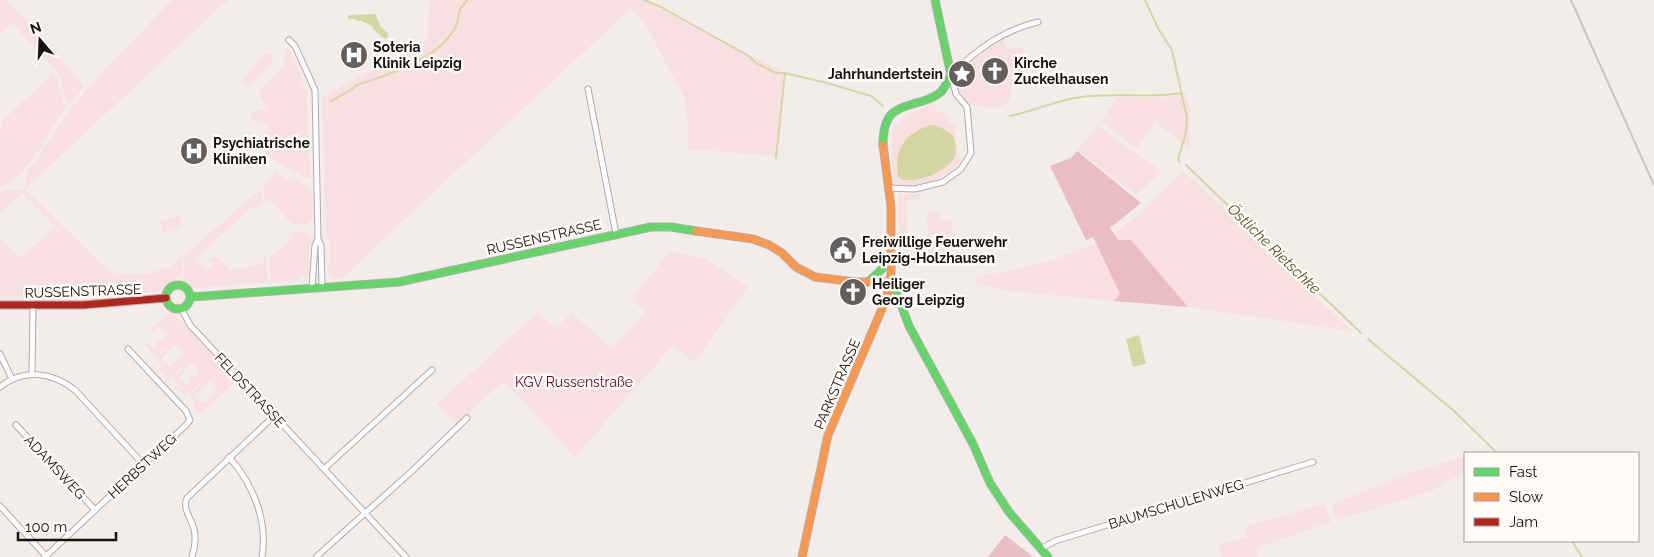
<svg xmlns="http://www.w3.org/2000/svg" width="1654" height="557" viewBox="0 0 1654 557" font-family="Raleway,sans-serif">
<rect width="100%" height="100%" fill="#f2edea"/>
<path fill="#f8dfe1" d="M0,0h7l75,83 2,5 -17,18 -7,-31 -48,-52 -12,10z
M172,0h56l-203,189 2,-18 10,-12 34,-51 45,-51z
M430,0h213l142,73 -8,83 -88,-7 -3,-48 -42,-79 -13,-14 -290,271 -11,-1c-6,-16 7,-23 -4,-42l-4,-139c34,-20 70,-36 105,-56z
M1000,39h4l2,10 18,-2v4c-4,10 -8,19 -12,29 -2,7 0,14 -3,20 -7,12 -29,7 -41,4 -32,-30 9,-50 32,-65z
M289,49l10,20 8,28 2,60 2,17 -1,4h-5l-41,-24 4,-6 1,-7 -4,-1 4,-15 -17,-4 -2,-8 17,-5 -9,-15 25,-27 3,-16z
M267,53l6,4 -1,6 -24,25 -2,-4 -5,-2 22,-27z
M53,73l4,4 8,32c-16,21 -38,71 -65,78v-60l2,-3 -1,-2z
M1185,92l5,16 -1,41 -33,-27 -19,26 -36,-26 15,-24 55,-1z
M935,103l2,9h6l6,3v8h6l2,27 4,9c-6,19 -44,27 -61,27l-7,-6 -1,-6v-40c5,-19 27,-23 43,-31z
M1098,126l63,45 -24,24 -59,-45z
M278,169l1,1 -2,4 11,7 4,-4 18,11 2,4 1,28 -6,4 -14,1 -23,-24h-5l-1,-15z
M1183,171l169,160 -164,-24 -57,-67h-13l-4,-6 25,-20z
M0,190h26l77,76 9,6 9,2h25l25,-8 12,-11 -2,21 -12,7 -6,7 -40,5 -44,2h-79v-59l20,20 36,-31 -34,-34 -22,20z
M259,190l2,1 1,13 -6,5 -3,-3 -58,53 11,11 7,-6 -4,-4 5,-4c6,5 12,8 16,14l25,-4 4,-3 3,2 3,-2 -3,-4 4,-3 2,26 -73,6 -12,-8 2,-25z
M920,194l1,5 -15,1 1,38h4v4h13v-4l4,-1 -1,-25 13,-1 1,10 11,-1 1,31 -20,4 -34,-6 -1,-54z
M179,215l4,11 -20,8 -3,-12z
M291,232h13l10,6c-2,4 -4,7 -5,11 -2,9 2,17 1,25l-13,6 -26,2 -2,-24 24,-20 -4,-4z
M1096,243l24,51 -6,7 -103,-10 -35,-7 1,-7 74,-16z
M670,251l37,8 41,28 -53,75 -23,-16 -97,111 -71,-76 -48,43 -19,-20 101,-92 17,16 17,-15 39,35 35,-35 -15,-14z
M123,297l1,4 -41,2 -83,-1v-3h79z
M171,311l65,70 -39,36 3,-3 -6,-8 -3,3 -1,-1 5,-6 -6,-7 10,-9 3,3 -8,8 10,6 4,-3 -2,-2 10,-5 -1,-2 2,-3 -7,-7 -7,7 -4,-4 -17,15 2,-3 -6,-7 -3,2 -2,-1 5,-5 -6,-7 11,-10 2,2 -7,9 9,6 4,-3 -2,-2 10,-6 -1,-1 2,-3 -7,-7 -7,6 -3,-3 -17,16 -1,-2 2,-2 -6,-7 -3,2 -1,-1 5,-6 -6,-7 10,-9 2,2 -7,8 9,6 14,-13 -8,-8 -7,6 -3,-3 -17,15 6,-7 -13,-14 2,-2 2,4 2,-1 6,5 6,-9 2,2 3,-3 -1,-2 2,-2 -7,-8 -7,7 -2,-2z
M1465,456v17l-21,9 -12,9 -95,29 -4,-10v-6l74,-30z
M1324,504l7,18 -70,24 -4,3v8h-35l-4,-12 29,-8 -3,-10z"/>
<path fill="#eabcc3" d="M1077,151l64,52 -31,25 8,12h13l57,67 -74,-6 6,-7 -24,-51 -3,-6 -7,3 -36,-74 21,-8z
M1005,535l27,21 -1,1h-43z"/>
<path fill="#d5d7a0" d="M375,14l6,13 7,6 -1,6c-8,-2 -10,-7 -16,-13 -2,-2 -8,-4 -11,-6l-1,1 -8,-3v3l-3,-3v-2l3,-1z
M931,125l9,2 13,8c2,8 5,16 1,23 -8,14 -43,29 -56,19 -4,-27 6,-44 33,-52z
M1139,335l7,29 -13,3 -7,-28z"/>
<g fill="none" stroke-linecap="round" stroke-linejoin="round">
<path stroke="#d5d7a0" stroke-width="2" d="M644,0l15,6 90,50 7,7 20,10h9l42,10 44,13 12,10
M1145,0l14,30 13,20 15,68 -1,14 -8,28 2,2
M330,102c6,-4 24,-13 27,-17 33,-11 80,-25 98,-57 4,-6 3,-13 5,-19 2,-3 5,-5 7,-9
M1010,116c24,-5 47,-16 71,-19 34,-5 68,2 101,-4
M776,158l9,-85
M1186,165l175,168
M1368,339l86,72 43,42
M1572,541l10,16"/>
<g stroke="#afaca9" stroke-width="7">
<path id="street" d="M289,40l6,6 20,44 3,149 3,6 1,42
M588,89l28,145
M888,188l27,1 28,-7 18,-13 10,-16 -4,-46 -11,-13 -5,-19c25,-25 52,-45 87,-53
M312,288l3,-43 3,-6
M181,308l9,17 216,232
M0,354l12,25
M32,374l1,-68
M0,387c24,-19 52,-15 75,3l69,75
M16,425l79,85
M229,457c24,27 39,63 33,100
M324,469l108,-99
M0,506l46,50
M1040,549l15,-8 258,-79
M45,557l141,-132 4,-5 -4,-9 -58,-62
M192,557c3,-9 4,-19 2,-28 -3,-11 -12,-21 -7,-31l87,-82
M316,557l95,-85 56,-54"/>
</g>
<g stroke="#afaca9" stroke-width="9">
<path id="fast" d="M883,145c0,-33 11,-36 40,-44 6,-2 13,-5 18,-9 4,-5 7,-11 10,-17l-16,-75
M868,282l13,-12 10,-13
M891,282l4,6 14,38 64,118 17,39 19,29 39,45
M166 297a12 12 0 1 1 24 0a12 12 0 1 1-24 0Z
M191,297l208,-15 252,-55h20l25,4"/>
</g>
<g stroke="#afaca9" stroke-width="9">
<path id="slow" d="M696,231l57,8 16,6 13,8 14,14 19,10 40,5h36
M802,557l26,-122 59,-138 4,-24v-67l-8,-61"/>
</g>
<g stroke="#afaca9" stroke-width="9">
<path id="jam" d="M0,305h83l83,-7"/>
</g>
<use href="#street" stroke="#fdfcfc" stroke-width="5"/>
<use href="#fast" stroke="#63d668" stroke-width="7"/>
<use href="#slow" stroke="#ff974d" stroke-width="7"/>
<use href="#jam" stroke="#b3261e" stroke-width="7"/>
<path stroke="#c8c6c5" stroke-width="2" d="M1571,0l83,185"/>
</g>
<defs>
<g id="hospital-disc" transform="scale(1.4375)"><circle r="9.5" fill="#625f5c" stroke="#fefbf8"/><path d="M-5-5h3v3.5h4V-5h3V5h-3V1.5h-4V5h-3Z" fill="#fff"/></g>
<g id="church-disc" transform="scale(1.4375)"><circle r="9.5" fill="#625f5c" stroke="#fefbf8"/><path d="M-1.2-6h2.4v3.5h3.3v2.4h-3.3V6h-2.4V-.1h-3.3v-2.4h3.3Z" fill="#fff"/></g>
<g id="sight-disc" transform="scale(1.4375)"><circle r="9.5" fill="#625f5c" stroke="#fefbf8"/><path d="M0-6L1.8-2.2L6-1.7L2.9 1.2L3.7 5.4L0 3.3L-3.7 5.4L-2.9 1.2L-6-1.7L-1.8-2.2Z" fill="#fff"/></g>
<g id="civic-disc" transform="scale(1.4375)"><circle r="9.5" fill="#625f5c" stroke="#fefbf8"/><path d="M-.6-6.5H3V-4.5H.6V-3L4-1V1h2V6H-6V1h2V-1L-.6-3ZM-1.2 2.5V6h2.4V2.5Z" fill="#fff"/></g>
</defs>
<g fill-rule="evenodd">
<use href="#hospital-disc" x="354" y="55"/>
<use href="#church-disc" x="995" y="71"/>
<use href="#sight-disc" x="962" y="74"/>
<use href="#hospital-disc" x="194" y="151"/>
<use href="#civic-disc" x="843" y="250"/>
<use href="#church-disc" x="853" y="292"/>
</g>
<g text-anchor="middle" stroke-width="5" stroke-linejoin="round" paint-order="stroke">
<g font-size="14" font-weight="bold" fill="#151210" stroke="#fefbf8" text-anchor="start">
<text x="373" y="52">Soteria<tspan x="373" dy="16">Klinik Leipzig</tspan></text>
<text x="1014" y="68">Kirche<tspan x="1014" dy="16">Zuckelhausen</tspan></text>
<text x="943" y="79" text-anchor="end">Jahrhundertstein</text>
<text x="213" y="148">Psychiatrische<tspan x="213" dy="16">Kliniken</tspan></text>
<text x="862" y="247">Freiwillige Feuerwehr<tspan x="862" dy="16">Leipzig-Holzhausen</tspan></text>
<text x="872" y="289">Heiliger<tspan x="872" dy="16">Georg Leipzig</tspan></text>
</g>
<g font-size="14" fill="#151210" stroke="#fefbf8">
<text transform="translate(544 237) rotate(-13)" y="5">RUSSENSTRASSE</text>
<text transform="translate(83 291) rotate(-2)" y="5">RUSSENSTRASSE</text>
<text transform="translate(837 384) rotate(-67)" y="5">PARKSTRASSE</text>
<text transform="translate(250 390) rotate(47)" y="5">FELDSTRASSE</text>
<text transform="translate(142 466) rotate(-43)" y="5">HERBSTWEG</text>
<text transform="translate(55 467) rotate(47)" y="5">ADAMSWEG</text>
<text transform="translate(1176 504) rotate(-17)" y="5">BAUMSCHULENWEG</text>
</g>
<g font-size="14" fill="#67052a" stroke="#fefbf8">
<text x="574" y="387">KGV Russenstraße</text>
</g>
<g font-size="15" font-style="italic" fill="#52551d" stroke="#fefbf8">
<text transform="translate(1274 249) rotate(44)" y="5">Östliche Rietschke</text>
</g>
</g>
<rect x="1464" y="452" width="175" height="90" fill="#fefbf8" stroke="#a19e9b"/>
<rect x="1474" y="468" width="25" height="8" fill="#63d668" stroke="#a19e9b"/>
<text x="1509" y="477" font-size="15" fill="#151210">Fast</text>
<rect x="1474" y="493" width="25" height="8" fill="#ff974d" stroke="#a19e9b"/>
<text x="1509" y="502" font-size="15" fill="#151210">Slow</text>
<rect x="1474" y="518" width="25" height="8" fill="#b3261e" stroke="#a19e9b"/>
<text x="1509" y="527" font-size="15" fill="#151210">Jam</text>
<g transform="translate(40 40) rotate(341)" stroke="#fefbf8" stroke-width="4" paint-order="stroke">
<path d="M0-4L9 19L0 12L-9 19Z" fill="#151210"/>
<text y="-8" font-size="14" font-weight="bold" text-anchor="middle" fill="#151210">N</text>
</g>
<path d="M18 532v8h98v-8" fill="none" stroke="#151210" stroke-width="2.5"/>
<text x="25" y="532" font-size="15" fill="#151210" stroke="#fefbf8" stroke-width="4" paint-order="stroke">100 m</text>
</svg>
